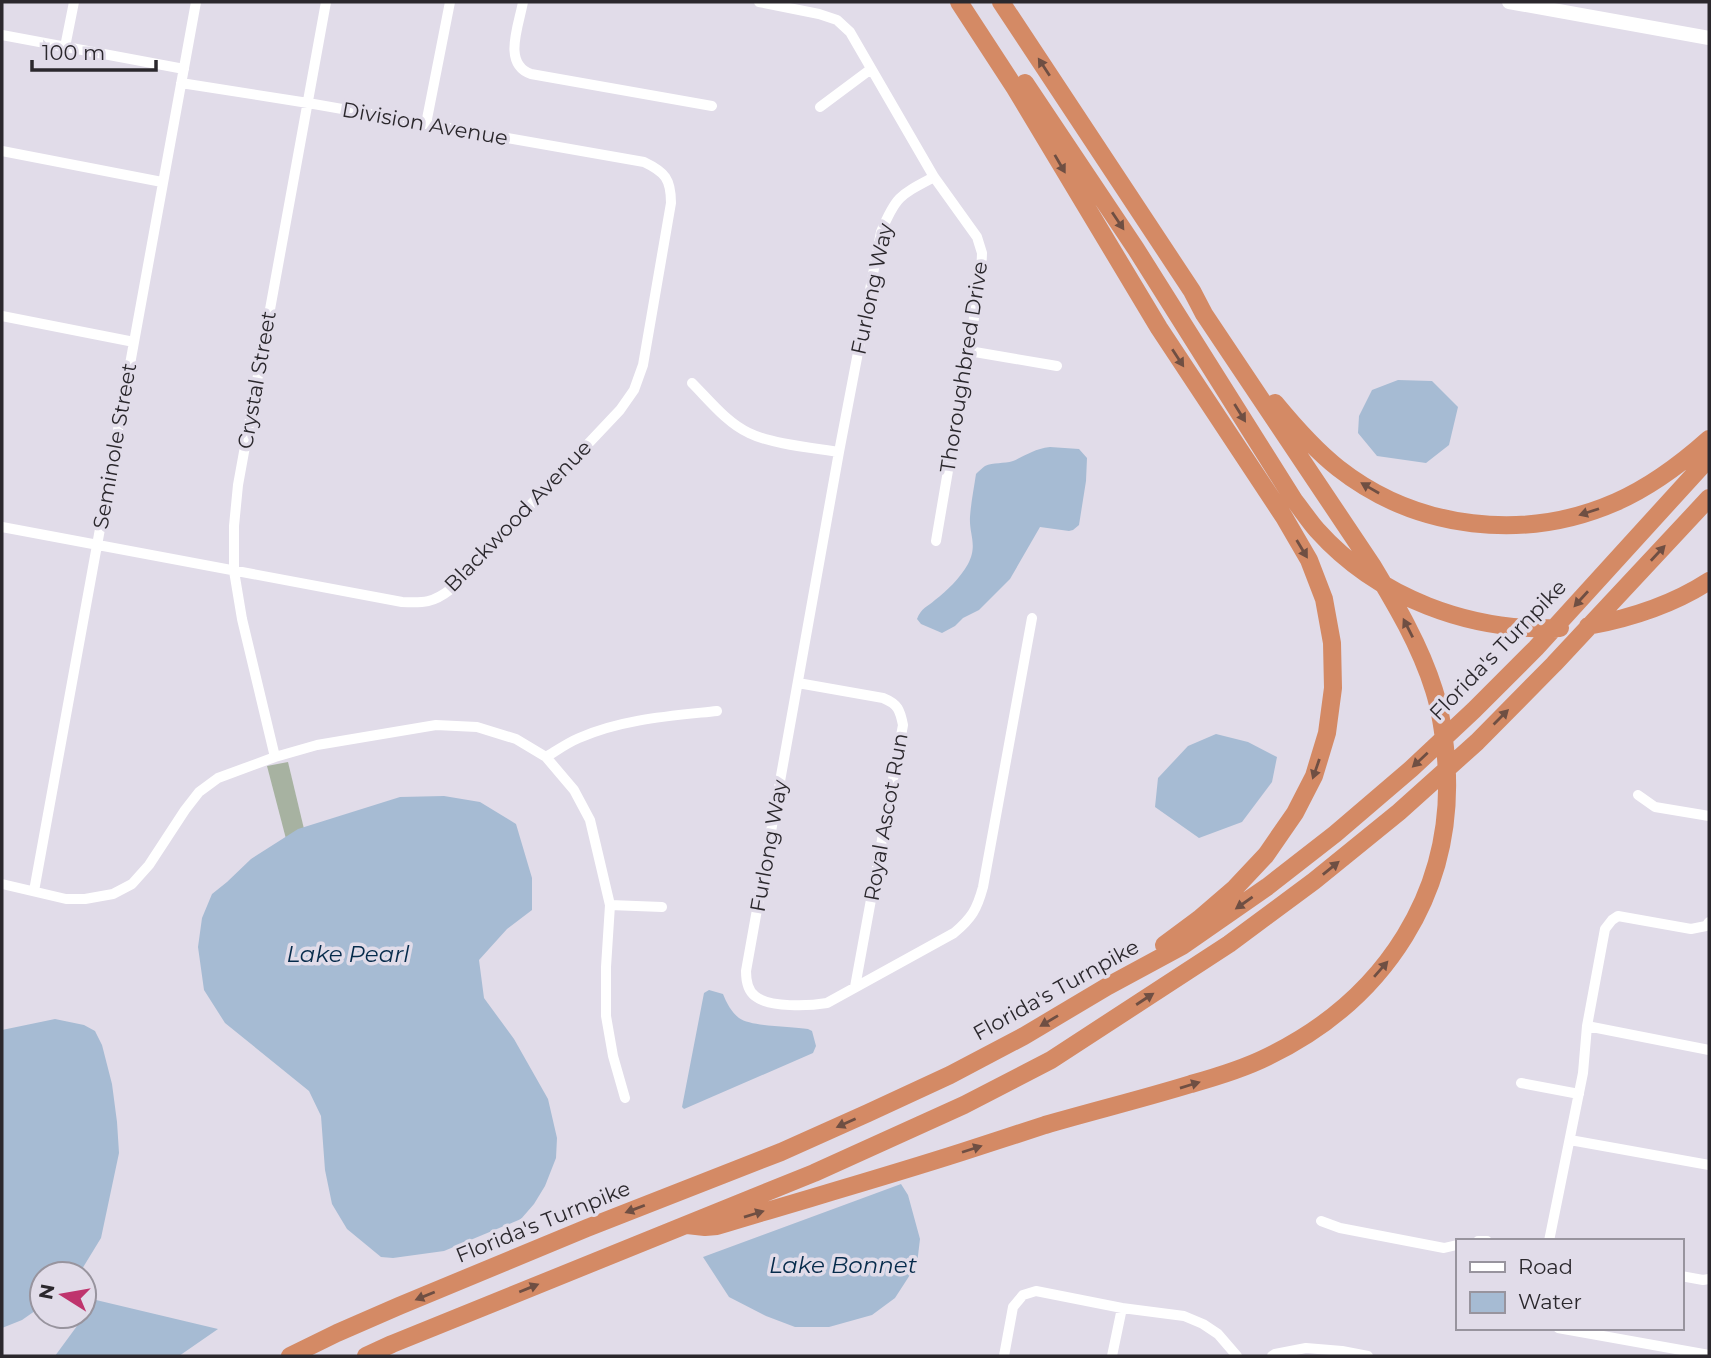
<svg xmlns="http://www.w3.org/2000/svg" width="1711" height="1358" viewBox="0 0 1711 1358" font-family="Montserrat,sans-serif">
<rect width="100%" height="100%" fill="#e1dce9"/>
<path fill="#a7b2a1" d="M288,762l22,92 -19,4 -24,-92z"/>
<path fill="#a6bbd3" d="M1398,380l34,1 26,26 -9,38 -23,18 -49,-7 -19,-23 1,-17 13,-26z
M1050,447l29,2 8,9 -1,23 -7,44 -6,5 -4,1 -29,-4 -30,52 -31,31 -16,8 -8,8 -13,7 -21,-9 -4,-5c4,-11 10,-12 18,-19 12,-9 25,-22 33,-36 10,-19 1,-29 2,-47 1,-15 4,-29 6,-43 3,-3 6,-6 9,-8 8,-4 19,-2 28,-5 14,-6 21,-12 37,-14z
M1216,734l32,8 29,15 -5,25 -30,40 -43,16 -44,-31 3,-29 30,-32z
M444,796l36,6 36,22 16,54v32l-25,19 -28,31 5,38 30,41 34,60 9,39 -1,20 -11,28 -11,18 -13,15 -77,32 -51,7 -12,-1 -34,-28 -15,-25 -7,-34 -4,-54 -12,-25 -84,-68 -21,-33 -6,-43 4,-29 10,-24 15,-12 24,-23 47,-30 102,-32z
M709,990l14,4c3,8 9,19 16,24 12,9 52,8 69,11l4,2 4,15 -3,7 -129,56 -2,-2 22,-114z
M55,1019l29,6 11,6 7,14 10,39 5,38 2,31 -18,85 -22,36h-37v32l-20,14 -20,8v-298z
M901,1184l7,11 12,44 -3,25 -22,34 -23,17 -43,12h-34l-29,-11 -37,-19 -26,-40z
M96,1300l122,29 -39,27h-124z"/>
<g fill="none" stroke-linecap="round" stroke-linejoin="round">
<path stroke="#fff" stroke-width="10" d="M523,2c-4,23 -21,62 8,72l181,32
M759,2l60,12 18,6 13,12 84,145 43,60 5,16 -1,24 -45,264
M2,35l182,34
M65,47l9,-45
M820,107l51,-38
M426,124l24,-122
M2,151l160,31
M934,177c-34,18 -38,19 -53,55l-42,220 -93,519c0,9 1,19 9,25 14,12 55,10 72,7l127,-70c18,-15 23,-24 29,-46l49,-269
M2,316l132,26
M969,351l88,15
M692,383c17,17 35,40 57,50 22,11 65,15 90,19
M2,527l400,75c22,1 31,1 49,-13l169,-179 14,-20 9,-25 28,-162c0,-24 -6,-31 -27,-41l-336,-59 -127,-20
M798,683l85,15c15,6 17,12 20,27l-48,262
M275,757l-33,-138 -8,-48v-45l4,-41 88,-483
M546,757c10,-6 21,-14 33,-19 43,-19 91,-22 138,-27
M1638,795l17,12 54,9
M2,884l64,15h19l28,-5 19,-10 17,-19 36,-55 14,-18 19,-14 57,-21 42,-12 119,-20 41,2 39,12 30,18 28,33 16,30 20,85 -4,62v49l7,40 12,42
M34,891l162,-889
M610,905l52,2
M1587,1026l122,24
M1521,1083l58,11
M1570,1140l139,25
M1321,1221l19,7 104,20 13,-3
M1478,1241h9
M1549,1241l34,-168 4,-47 18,-97 7,-9 6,-4 73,13 15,-3 3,-4
M1681,1276l22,4 6,-1
M1558,1328l151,27
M1004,1356l9,-49 10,-12 13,-4 86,17 62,8 19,8 15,10 19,22
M1112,1356l10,-48
M1272,1356l3,-2 31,-6 36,3 26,5"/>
<path stroke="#fff" stroke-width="14" d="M1509,2l200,36"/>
<path stroke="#d48a65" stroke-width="18" d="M959,2l56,86 144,240 125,189 25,43 15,39 8,44 1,45 -6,45 -13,43 -19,37 -29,42 -31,33 -36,31 -35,26
M1025,83l111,166 158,251c8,10 15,21 23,30 61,68 153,102 243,98
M1275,403c19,23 40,47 63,65 79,62 187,74 278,34 34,-15 65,-38 93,-63
M1588,626c43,-8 84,-21 121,-45
M687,1225l18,2 12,-1c82,-25 164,-48 245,-74 28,-9 55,-18 83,-27 48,-14 97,-26 146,-41 25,-7 52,-15 76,-27 118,-57 190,-166 179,-299 -2,-23 -5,-46 -12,-68 -14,-45 -38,-85 -62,-125l-168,-251 -12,-23 -191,-289
M290,1356l47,-23 62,-27 188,-78 194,-76 87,-39 82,-38 74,-39 84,-50 74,-40 85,-59 68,-53 76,-65 63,-59 62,-62 173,-190
M366,1356l26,-12 422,-171 150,-68 87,-45 178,-116 85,-63 85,-69 78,-70 77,-78 155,-166"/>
</g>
<defs><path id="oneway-solid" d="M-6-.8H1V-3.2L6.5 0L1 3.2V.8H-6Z" transform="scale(1.75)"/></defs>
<g fill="#6f4f43">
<use href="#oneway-solid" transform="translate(1044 67) rotate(-123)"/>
<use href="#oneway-solid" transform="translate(1060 164) rotate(60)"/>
<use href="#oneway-solid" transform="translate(1118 221) rotate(56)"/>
<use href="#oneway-solid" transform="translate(1178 358) rotate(57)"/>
<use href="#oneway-solid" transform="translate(1240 413) rotate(58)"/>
<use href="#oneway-solid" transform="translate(1370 488) rotate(-150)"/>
<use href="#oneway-solid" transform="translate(1589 512) rotate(162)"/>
<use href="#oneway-solid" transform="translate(1302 549) rotate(59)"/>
<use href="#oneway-solid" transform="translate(1658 553) rotate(-47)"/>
<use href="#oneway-solid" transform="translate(1581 599) rotate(132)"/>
<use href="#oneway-solid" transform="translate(1408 628) rotate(-117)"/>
<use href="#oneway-solid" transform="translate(1501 717) rotate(-45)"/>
<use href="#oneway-solid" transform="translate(1420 760) rotate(137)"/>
<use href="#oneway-solid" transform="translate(1316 769) rotate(109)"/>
<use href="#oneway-solid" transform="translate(1331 868) rotate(-39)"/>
<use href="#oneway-solid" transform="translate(1244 903) rotate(145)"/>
<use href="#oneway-solid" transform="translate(1381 969) rotate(-49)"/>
<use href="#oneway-solid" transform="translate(1145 999) rotate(-33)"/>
<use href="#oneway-solid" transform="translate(1049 1021) rotate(149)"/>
<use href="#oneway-solid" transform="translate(1190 1085) rotate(-17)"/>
<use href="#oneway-solid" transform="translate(846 1123) rotate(156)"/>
<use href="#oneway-solid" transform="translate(972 1149) rotate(-18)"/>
<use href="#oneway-solid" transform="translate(635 1209) rotate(159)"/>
<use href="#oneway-solid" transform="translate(754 1214) rotate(-17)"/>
<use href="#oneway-solid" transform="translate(529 1288) rotate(-22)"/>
<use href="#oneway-solid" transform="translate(425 1296) rotate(158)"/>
</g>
<g text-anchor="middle" stroke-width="7" stroke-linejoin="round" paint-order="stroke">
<g font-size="21" fill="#2b282d" stroke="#e1dce9">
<text transform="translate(425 124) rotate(10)" y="7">Division Avenue</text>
<text transform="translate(872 289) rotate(-78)" y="7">Furlong Way</text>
<text transform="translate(964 367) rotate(-81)" y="7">Thoroughbred Drive</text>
<text transform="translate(257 380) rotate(-80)" y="7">Crystal Street</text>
<text transform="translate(115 446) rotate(-80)" y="7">Seminole Street</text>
<text transform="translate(518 516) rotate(-46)" y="7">Blackwood Avenue</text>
<text transform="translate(1498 650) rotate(-46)" y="7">Florida's Turnpike</text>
<text transform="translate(886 817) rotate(-80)" y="7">Royal Ascot Run</text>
<text transform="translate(769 846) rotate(-80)" y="7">Furlong Way</text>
<text transform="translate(1056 990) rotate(-29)" y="7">Florida's Turnpike</text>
<text transform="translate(543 1222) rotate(-22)" y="7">Florida's Turnpike</text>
</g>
<g font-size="23" font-style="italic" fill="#062b4b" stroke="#e1dce9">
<text x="348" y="962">Lake Pearl</text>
<text x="843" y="1273">Lake Bonnet</text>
</g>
</g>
<rect width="1711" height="1358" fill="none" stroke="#2b282d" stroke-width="7"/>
<rect x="1456" y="1239" width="228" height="91" fill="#e1dce9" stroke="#98949e" stroke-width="2"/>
<rect x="1470" y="1262" width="35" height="10" fill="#ffffff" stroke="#98949e" stroke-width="2"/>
<text x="1518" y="1274" font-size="21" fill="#2b282d">Road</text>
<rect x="1470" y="1292" width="35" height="21" fill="#a6bbd3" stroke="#98949e" stroke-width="2"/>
<text x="1518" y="1309" font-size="21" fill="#2b282d">Water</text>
<g transform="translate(63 1295) rotate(281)"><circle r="33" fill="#e1dce9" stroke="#98949e" stroke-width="2"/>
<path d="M0-5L12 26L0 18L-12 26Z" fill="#bf346d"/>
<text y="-10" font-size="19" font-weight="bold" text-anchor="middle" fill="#2b282d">N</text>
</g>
<path d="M32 60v10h124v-10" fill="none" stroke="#2b282d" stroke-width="3.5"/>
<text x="42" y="60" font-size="21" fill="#2b282d" stroke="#e1dce9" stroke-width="5" paint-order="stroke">100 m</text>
</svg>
